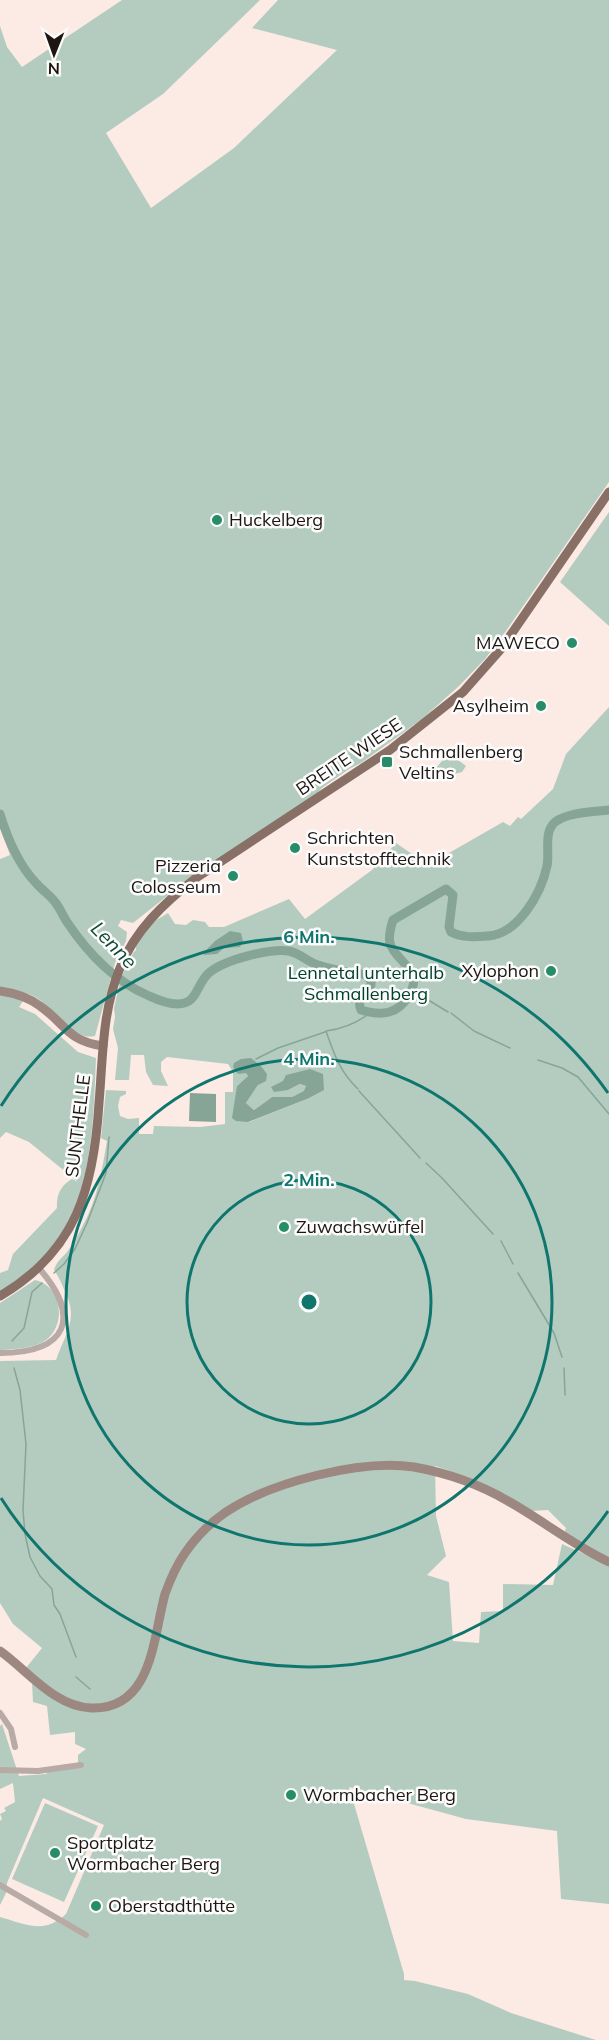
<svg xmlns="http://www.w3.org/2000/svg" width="609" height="2040" viewBox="0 0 609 2040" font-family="Mulish,sans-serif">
<rect width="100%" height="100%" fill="#fceae4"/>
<path fill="#b4ccc0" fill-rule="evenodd" d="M122,0h138l-97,94 -57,39 45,75 83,-60 103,-98 -85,-22 26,-28h331v482l-103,149 -21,28 -26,27 -37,33 -61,44 -12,6 -27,19 -6,7 -125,82 -58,46 -12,-3 -3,6 9,6 -1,9 -11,22 -20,73c-28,6 -43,-36 -67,-42l-9,13 16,7 43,38 18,6c-3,71 -3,150 -57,204 -12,12 -26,22 -39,32v-21l8,-3 5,-16 44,-46c-1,-13 4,-23 15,-29l6,3 -49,-40 -23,-10 -6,6v-279l10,-4 -10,-28v-801l7,21 15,20z
M609,512v114l-49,-44z
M609,707v852l-45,-26 2,-5 -18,-18 -18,1 -33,-20 -29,-14 -33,-11 1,50 10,40 -19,19 22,7 4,59 26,2 2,-31 22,-1v-27l50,1 9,-41 47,21v339l-48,-5 -4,-68 -91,-12 -117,-32 55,187v6l11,1 53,13 43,19 85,27h-596v-123c25,7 44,18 66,-3l38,-89 -61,-27 -36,85 -1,10 -6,12v-84l2,-2 -2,-5 6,-3 -2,-3 11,-6 -2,-19 -13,6v-63l2,-2 17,52 27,-2 6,-6 26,-4v-9l8,-6 -11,-5v-12l-25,3 -3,-29 -14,-4 -1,-19 -6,-15 16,-20 -29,-24 -13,-21v-242l56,-1c9,-26 23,-41 9,-68 -3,-8 -6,-15 -11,-22 2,-8 8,-12 13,-18 6,-8 11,-17 15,-25 15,-26 20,-57 25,-86l-6,-3 5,-48 20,1v3l-6,3 -2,9 2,10 8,3 11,-1v16h14l1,-8 46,1 25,-3v-32h8v-20l-5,-8 -61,-7 -6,5v9l7,15 -15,-1 -7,-13 -2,-17h-13l-2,25h-14l3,-32 -5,-19 2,-12 -1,-9 7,-30 12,-25 3,-3v-7l17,-21 15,-9 7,11 11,1 7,-5 12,2 4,5h15l65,-28 16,20 67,-49 24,-27 32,22 75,-43 7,4 8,-9 3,2 32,-30 13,-35zM310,1069l-3,30 -58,23 -12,-36 11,-10 -1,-3 11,12 -12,18 8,7 18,-13h20l13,-6 1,-5 -6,-2 -12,6z
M449,753l17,13 -4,6 -12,3 -6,-5 -9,-1z
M35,1280c27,6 32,44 11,60 -13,9 -31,9 -46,10v-47z
M45,1803l53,23 -34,76 -52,-23z"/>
<path fill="#87a597" d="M230,931l11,2 2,8 -3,6 -16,1 -7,6 -13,1 -1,-2 12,-12z
M251,1058l10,8 6,8 -1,7 -8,4 -12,18 8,7 18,-13h20l12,-6 2,-5 -6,-2 -12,6 -14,2 -3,-5 12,-6 3,-6 24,-6 13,5 1,16 -17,9 -59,23 -12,-1 -4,-3 5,-32 11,-10 -2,-3 -8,1 -5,-7 1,-4 7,-4z
M190,1093l26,1v28l-27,-1z"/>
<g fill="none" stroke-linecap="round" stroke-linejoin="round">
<path stroke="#87a597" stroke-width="1.5" d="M410,992l15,6 23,14
M451,1013l23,18 36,17
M256,1059l22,-11 47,-16
M538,1060l24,8 16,9 31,37
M358,1089c-18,-17 -24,-35 -32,-58 17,-2 31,-8 44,-18
M359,1091l61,67
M426,1163l16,15 51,56
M501,1241l12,23
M54,1273l10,-9 11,-15 12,-26 19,-50 3,-36
M518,1273l36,60 8,24
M12,1341l12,-13 8,-36 10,-9
M14,1368l6,22 6,54 -3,66 2,24 5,23 10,19 12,13 2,16 6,9 16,43
M564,1368l1,27
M76,1677l14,12"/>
<path stroke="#87a597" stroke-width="9" d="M0,814c7,23 19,51 36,69 6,7 14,12 19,19 5,6 8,14 12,20 20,30 46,58 80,73 9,4 19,9 30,9 22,0 18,-20 33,-32 15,-12 60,-24 79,-21 9,2 16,8 24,12 16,7 37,9 54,12l4,6v4c-6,8 -15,14 -10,25 20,6 37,5 48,-15 3,-5 6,-12 4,-18 -3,-13 -20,-21 -23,-34 -2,-8 1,-16 3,-23l53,-31 7,6 -4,32 2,5c11,6 25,5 37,4 30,-2 53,-42 59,-70 3,-14 -4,-33 8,-44 13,-10 38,-10 54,-12"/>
<path stroke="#b8aaa5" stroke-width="6" d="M0,1353c67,0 83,-35 38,-86
M0,1713l11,16 4,18
M0,1770l38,1 43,-6
M0,1885l86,50"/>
<path stroke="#9d8881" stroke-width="9" d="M0,991c14,2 28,6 40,15 26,18 27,35 63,40
M0,1651c27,19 55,56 91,57 62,2 62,-71 74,-114 5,-14 11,-28 20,-41 11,-16 25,-30 41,-41 45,-30 135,-53 188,-45 33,6 65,17 94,34 34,19 65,44 101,61"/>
<path stroke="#897067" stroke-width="9" d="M0,1296c77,-45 94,-110 99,-193 4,-46 3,-92 21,-135 15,-38 44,-65 76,-90l194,-128 73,-58 38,-43 108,-157"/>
</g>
<g fill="none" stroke="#0f766e" stroke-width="3">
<circle cx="309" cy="1302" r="122"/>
<circle cx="309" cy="1302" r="243"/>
<path d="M608 1511A365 365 0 0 1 1 1498M1 1106A365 365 0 0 1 608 1093"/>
</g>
<g fill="#278d68" stroke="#fcfcfc" stroke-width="2">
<circle cx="217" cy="520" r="6"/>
<circle cx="572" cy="643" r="6"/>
<circle cx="541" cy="706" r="6"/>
<rect x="381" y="756" width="12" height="12" rx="3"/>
<circle cx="295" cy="848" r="6"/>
<circle cx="233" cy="876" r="6"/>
<circle cx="551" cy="971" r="6"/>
<circle cx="284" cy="1227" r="6"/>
<circle cx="291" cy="1795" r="6"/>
<circle cx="55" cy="1853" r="6"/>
<circle cx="96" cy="1906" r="6"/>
</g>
<g text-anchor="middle" stroke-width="5" stroke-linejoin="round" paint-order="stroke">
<g font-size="18" fill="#1c1512" stroke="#fcfcfc" text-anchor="start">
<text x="229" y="526">Huckelberg</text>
<text x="560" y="649" text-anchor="end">MAWECO</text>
<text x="529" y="712" text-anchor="end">Asylheim</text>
<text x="399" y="758">Schmallenberg<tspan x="399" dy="21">Veltins</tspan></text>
<text x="307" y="844">Schrichten<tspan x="307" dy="21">Kunststofftechnik</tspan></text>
<text x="221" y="872" text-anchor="end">Pizzeria<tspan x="221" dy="21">Colosseum</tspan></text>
<text x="539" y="977" text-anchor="end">Xylophon</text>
<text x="296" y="1233">Zuwachswürfel</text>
<text x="303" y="1801">Wormbacher Berg</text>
<text x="67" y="1849">Sportplatz<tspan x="67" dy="21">Wormbacher Berg</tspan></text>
<text x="108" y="1912">Oberstadthütte</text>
</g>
<g font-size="18" fill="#1c1512" stroke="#fcfcfc">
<text transform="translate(349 757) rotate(-34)" y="6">BREITE WIESE</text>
<text transform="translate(78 1126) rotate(-83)" y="6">SUNTHELLE</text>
</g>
<g font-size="18" fill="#00402c" stroke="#fcfcfc">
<text x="366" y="979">Lennetal unterhalb<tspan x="366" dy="21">Schmallenberg</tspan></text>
</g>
<g font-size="20" font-style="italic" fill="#0c4934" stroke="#fcfcfc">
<text transform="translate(114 945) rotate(46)" y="7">Lenne</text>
</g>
</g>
<circle cx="309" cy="1302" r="9" fill="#0f766e" stroke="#fcfcfc" stroke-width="3"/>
<g font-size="18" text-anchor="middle" font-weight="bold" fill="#0f766e" stroke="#fcfcfc" stroke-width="5" stroke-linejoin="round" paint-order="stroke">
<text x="309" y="943">6 Min.</text>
<text x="309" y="1065">4 Min.</text>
<text x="309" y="1186">2 Min.</text>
</g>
<g transform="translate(54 54) rotate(181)" stroke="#fcfcfc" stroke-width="4.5" paint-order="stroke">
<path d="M0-4.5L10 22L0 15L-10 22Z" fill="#1c1512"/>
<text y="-9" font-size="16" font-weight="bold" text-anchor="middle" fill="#1c1512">N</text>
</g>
</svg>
